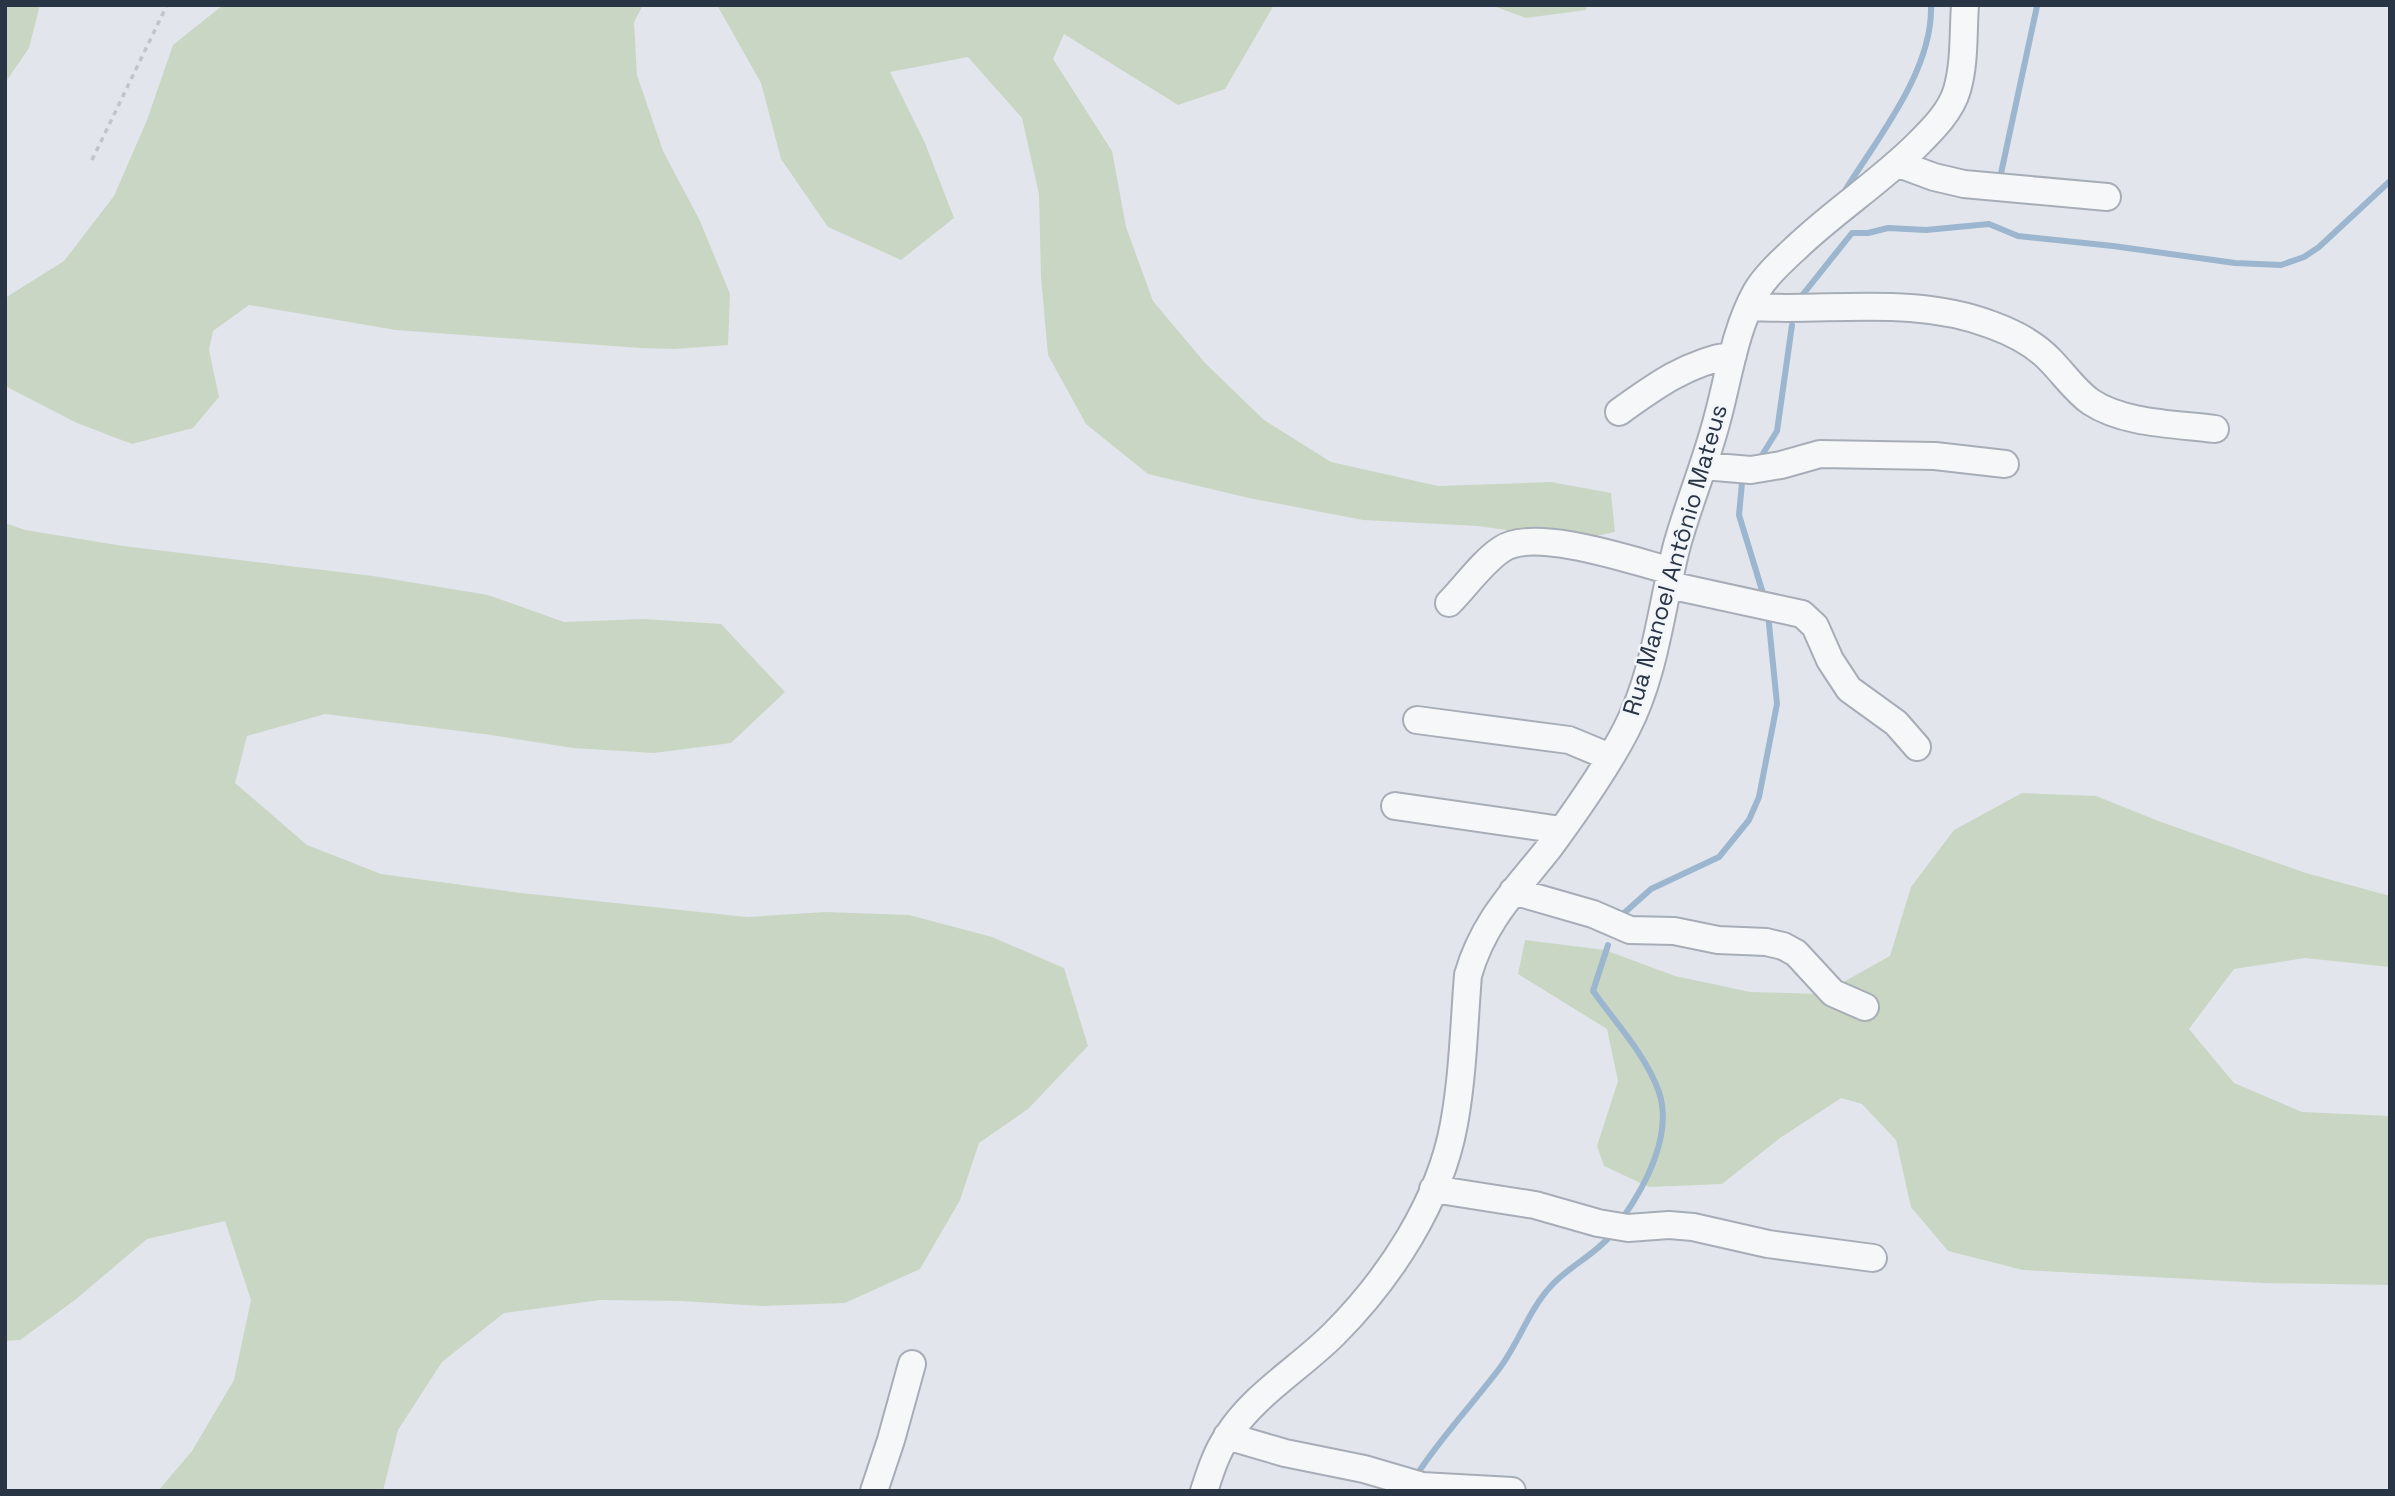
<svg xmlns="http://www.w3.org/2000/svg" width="2395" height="1496" viewBox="0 0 2395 1496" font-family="'Space Grotesk',sans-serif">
<rect width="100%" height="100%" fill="#e2e6ec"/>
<path fill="#c9d6c3" d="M5,5h35l-11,43 -24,35z
M223,5h420l-9,17 3,53 26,76 37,70 30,73 -2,51 -53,4 -35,-1 -244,-18 -147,-25 -36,26 -4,19 10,47 -26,31 -61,16 -55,-21 -72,-37v-88l59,-37 50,-65 33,-76 26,-75z
M717,5h557l-49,84 -47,16 -114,-71 -11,25 59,92 14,76 27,74 52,62 59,57 67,42 107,24 113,-4 60,11 4,39 -39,8 -98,-14 -115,-6 -114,-22 -101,-24 -62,-50 -38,-69 -7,-78 -2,-83 -17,-76 -54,-61 -78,15 35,71 29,75 -53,42 -73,-33 -47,-68 -20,-76z
M1491,5h95v5l-60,8z
M5,523l20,7 98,16 250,30 115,19 76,27 79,-3 78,5 64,68 -54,51 -77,10 -81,-5 -82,-13 -166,-21 -78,22 -12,47 72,62 74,29 140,19 226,24 78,-5 84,3 83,22 72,31 24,78 -60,63 -49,34 -19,57 -40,69 -75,34 -84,3 -80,-5 -81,-1 -96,13 -62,49 -44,68 -15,61h-225l34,-40 42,-71 17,-80 -26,-79 -78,18 -72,61 -55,40 -15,1z
M2022,793l74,3 65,26 145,51 84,23v71l-85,-9 -71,11 -45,60 45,54 68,29 88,4v169l-127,-2 -240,-13 -75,-19 -37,-44 -15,-67 -34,-36 -21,-6 -61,40 -58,46 -73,3 -45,-21 -7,-20 21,-65 -11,-52 -89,-55 7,-34 80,10 70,26 75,16 72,2 68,-38 21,-69 43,-57z"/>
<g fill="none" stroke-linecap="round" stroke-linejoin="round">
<path stroke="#9bb6ce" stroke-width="6" d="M2000,178l37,-172
M1846,189c33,-53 87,-119 85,-184
M1800,298l52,-65h16l20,-5 38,2 63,-6 29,12 95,10 122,17 46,2 23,-8 15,-10 71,-66
M1759,460l18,-29 15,-106
M1742,483l-3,32 26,85
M1623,914l28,-25 68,-32 30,-37 10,-23 18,-93 -9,-90
M1608,945l-15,46c22,31 53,64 66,101 14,42 -13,93 -37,127
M1416,1476c24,-38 56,-71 83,-107 20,-26 29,-58 52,-83 18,-20 44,-31 61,-52"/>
<g stroke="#a7adb7" stroke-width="30">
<path id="minor" d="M1899,164l35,13 30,7 143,13
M1749,307c81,5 165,-12 243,18 22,8 42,18 58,35 14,14 25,31 41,42 33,22 86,22 124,27
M1619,412c36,-26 69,-50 114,-57
M1703,466l48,4 30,-5 39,-11 115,2 70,8
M1669,585l133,29 13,12 15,34 19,29 47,34 21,24
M1449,603c17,-17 33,-41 53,-54 32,-22 132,12 169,22
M1417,720l152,20 41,17
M1395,806l166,24
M1513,891l80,23 37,16 44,1 44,9 48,2 17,4 13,7 37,40 32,14
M1433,1189l102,16 63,18 30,5 41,-3 24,2 75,17 105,14
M1227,1436l58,17 79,16 58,17 90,5
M874,1491l17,-51 21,-76
M1204,1491c6,-18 12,-38 23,-54 26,-42 72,-68 107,-103 55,-55 106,-132 120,-210 9,-49 10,-99 14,-149 16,-55 47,-84 81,-127 25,-34 58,-81 77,-118 30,-58 35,-123 51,-185 12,-43 30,-85 41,-129 11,-41 17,-86 38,-124 10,-17 27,-32 42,-46 38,-36 83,-65 120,-102 15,-15 33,-33 39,-54 8,-27 6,-58 8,-85"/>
</g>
<path stroke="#c1c4ca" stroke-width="3.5" stroke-dasharray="5 5" stroke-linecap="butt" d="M92,160l75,-155"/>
<use href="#minor" stroke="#f6f7f9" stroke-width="26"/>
</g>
<g text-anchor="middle" stroke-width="5" stroke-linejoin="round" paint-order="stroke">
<g font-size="24" fill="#293445" stroke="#f2f5f9">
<text transform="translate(1675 560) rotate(-74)" y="8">Rua Manoel Antônio Mateus</text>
</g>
</g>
<rect width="2395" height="1496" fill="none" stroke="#293445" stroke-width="14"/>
</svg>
